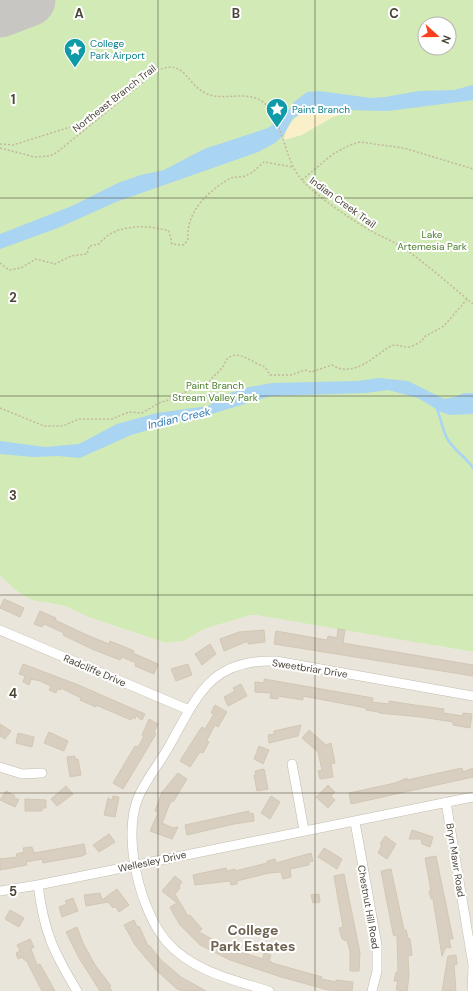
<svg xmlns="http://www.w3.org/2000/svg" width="473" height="991" viewBox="0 0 473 991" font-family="'DM Sans',sans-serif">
<rect width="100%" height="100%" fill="#f6f3ec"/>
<path fill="#eae5da" d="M0,576l17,15 29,12 19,3 26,12 75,25 18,-2 20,-12 47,-14h27l109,10 49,21 37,6v339h-473z"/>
<path fill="#d2eab5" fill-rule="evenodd" d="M0,0h473v652l-216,-37h-6l-47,14 -20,12 -18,2 -75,-25 -26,-12 -33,-6 -15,-9 -17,-15zM425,24h24v24h-24z"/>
<path fill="#f9efc9" d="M324,106l18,4 1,4 -10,3 -31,18 -18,5c3,-21 20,-31 40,-34z"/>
<path fill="#a9d4f2" d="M473,85v15l-7,1 -78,10 -43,-1 -17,-4h-13l-22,12 -10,18 -8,7 -17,9 -142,50 -58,26 -58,21v-15l72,-28 46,-23 23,-8 23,-5 40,-21 64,-21 15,-11 11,-15 13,-10 12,-1 52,7 14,-1 34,-6 35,-1z
M379,378l29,3 36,18 11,-2 9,-4h9v21l-23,1 -9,-3 -23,-14 -30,-8 -21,3 -96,3 -66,20 -36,8 -38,11 -51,23 -22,-2 -25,1 -33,-3v-13l45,6 34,-3 38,-20 40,-11 51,-7 22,-13 19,-6 23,-4 85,-2z"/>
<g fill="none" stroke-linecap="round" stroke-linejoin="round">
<path stroke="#a9d4f2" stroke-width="2.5" d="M436,407c5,10 6,23 12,33 7,11 18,17 25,28"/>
<path stroke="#c8c6c3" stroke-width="53" d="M0,11l29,-11"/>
</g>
<path fill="#d8cfc1" stroke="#d3c7b4" d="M4,599l20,9 -4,9 -20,-9z
M40,611l16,7 -1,2 32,15 22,9 1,-3 15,6 9,4 -1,2 25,11 -4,10 -19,-8 1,-3 -14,-6 -2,3 -28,-11 -29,-14 1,-2 -20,-9 -2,3 -8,-3z
M338,629l7,1 -2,13 130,22v11l-199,-32 2,-13 51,9 1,-4 9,2z
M264,630l1,12 -17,2v-3l-24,10 -4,-12 19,-7z
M210,644l6,10 -14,11 -7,-11z
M23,664l53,20 69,30 -3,6 -6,-4 -1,3 -3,-2 -1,3 -35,-15v2l-16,-7 1,-2 -20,-10 -1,2 -3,-1 -1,4 -7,-3 2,-4 -11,-5 -9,-2 -2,6 -6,-3 2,-6 -6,-2z
M188,664l4,11 -16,6 -5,-12z
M264,679l109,19 -1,4 17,2v-3l26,4 29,4 -1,4 20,3v-3l9,1 -2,14 -17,-3v-3l-32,-5 -42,-4v-1l-13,-2v-2l-63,-12v4l-25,-4v3l-8,-1 1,-5 -16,-1v-10l9,1z
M241,684l6,12 -19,10 -4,-9 11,-6 -2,-3z
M215,705l12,7 -9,15 -3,-2 -8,15 2,2 -6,11 -3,-1 -10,15 -10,-6 19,-30 3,-4 3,2 9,-15 -3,-1z
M149,719l9,5 -4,8 2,2 -33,55 -10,-6 22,-37 3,1 6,-11 -2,-1z
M0,724l11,7 -6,8 -5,-3z
M301,725l-3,11 -29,7 -1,-8 6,-1v-3z
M309,730l17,15 5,-2 4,20 -4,1 2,13 -13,2 -2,-8 4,-1 -4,-18 -16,-14z
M49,732l19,9 -4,10 -20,-8z
M18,733l16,4 -2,10 -16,-4z
M259,746l10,4 -6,14 -9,-5z
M75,756v3h3l3,16 -11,2 -3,-20z
M462,768l1,4 10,-4v9l-122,27 -2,-11 46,-10 12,-5v2z
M264,769l4,20 -11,2 -3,-16h2l-1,-4z
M178,773l9,6 -14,23 -2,-1 -9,22 11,5 5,-1 -6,12 -22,-8 8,-18 -3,-2 7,-19z
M328,785l7,7 -4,4 4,4 -7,8 -12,-11z
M66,786l7,8 -16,12 -6,-7z
M6,791l9,5 -1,3h5l-4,8 -15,-7z
M113,796l6,1 -4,20 -11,-2 4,-17 4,2z
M271,796l9,6 -10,17 -9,-6z
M25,799l21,1v8h-4v3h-17z
M249,811v3l4,-1 1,8 -20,3 -47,11 -2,-10z
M412,830l21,7 -3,10 -8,-3 -1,-5h-12z
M109,834l6,8 -16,10 -6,-7z
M385,836l11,8 -9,15 -9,-6 4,-8 -2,-1z
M84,844l2,10 -4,2 -39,7 -1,-4 -16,3 1,3 -27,5v-11l17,-2 -1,-3 8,-2 -1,-4 9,-1 2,6z
M324,848l18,11 -5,10 -19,-12z
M311,853l2,8 -4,1v3l-19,4 1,8 -8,2 -2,-7 -12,1 -32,8v3l-6,1 -1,-4 -35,4 -2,-10 33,-7 1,3 8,-2v2l32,-8v-2l8,-2 1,4z
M436,856l17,83h-4l2,9 -5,-1 -4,9 -9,-57h-2l-2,-8h2l-6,-33z
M391,869l13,61h2l2,8 2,1 2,16 -4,1 1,20 -2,15 -11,-1 2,-9h-4l2,-9h2l-1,-37 -3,1 -1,-3 -12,-62z
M344,874l16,79 -1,18h-9v-20l-3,-10 -5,-2 -3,-11 4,-1 -9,-51z
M175,876l7,6 -3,4 1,2 -5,6 13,22 2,-1 12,14 -3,3 24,13 -1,1 41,13 1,-6 7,2 -2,6 3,1v1l50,14 -1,2 15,3v-2l17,2 -1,9 -24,-1 -47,-13 -51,-17 -30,-15 -20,-20 -6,-10 -4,-8 7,-4 -15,-12z
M117,889l12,16 -10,7 -4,-6 -2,2 -5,-6 -22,4 -2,-11 16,-2 2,7z
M319,894l1,8 -7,1 -2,-8z
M73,898l5,13 -16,6 -3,-10 8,-3 -2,-3z
M10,910l14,8 -5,9 -14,-8z
M134,920l3,7 2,-1 9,20 1,-1 12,15 20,17 25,14h-23l-6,-2 -21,-19 -21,-25 -11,-20z
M77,927l6,16 12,22 16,21 -2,1 3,4h-12l-21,-33 -13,-26z
M30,939l4,8 -3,2 6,16 3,-1 15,27h-13l-16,-31h-2l-1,-3 -5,2 -2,-6 4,-2 -3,-6z
M456,955l1,9 -3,1 2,26h-14l6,-35z"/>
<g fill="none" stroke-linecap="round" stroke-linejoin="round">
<g stroke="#c2bbae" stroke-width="10">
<path id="minor" d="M0,630l189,80
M292,764l12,66
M0,767l22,7 20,-1
M446,802l27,163
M355,822l22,123v26l-5,20
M38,885c6,47 15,66 39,106
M0,891l38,-6 435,-88
M269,991c-35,-11 -77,-20 -102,-49 -27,-31 -45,-105 -29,-144 8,-20 24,-37 34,-57 27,-49 41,-82 104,-80l197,35
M472,991l1,-25"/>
</g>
<path stroke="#c4b79f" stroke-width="1.5" stroke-dasharray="2 2" stroke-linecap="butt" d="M0,144l13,1 86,-27
M0,148l35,9 14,-1 7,-3 101,-82c28,-14 29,14 50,23 18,7 39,-4 56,8 19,14 21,59 39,78 14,16 51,41 71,52 9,5 20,9 29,15 25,17 48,38 71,57
M302,180l31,-26 17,-9 10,-3 44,6 69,21
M0,263l9,7 12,-2 15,-9 19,5 16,-8 16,-2 2,-8 10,-2c15,-20 47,-20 70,-13l3,13 12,1 4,-6c-2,-27 19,-47 41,-60 5,-3 13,-1 18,-4 6,-2 12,-9 17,-13l29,5
M0,408l44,18h19l16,-7h33l17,-7 13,1 19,-11 5,-1 28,-13 14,-3c3,-8 8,-10 13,-16 3,-3 4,-8 7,-11 11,-9 26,6 37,9l5,8h21l14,-5 6,2 21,-7c21,13 40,-7 57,-18 7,-4 12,0 19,0 4,0 10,-4 14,-6l2,-4 20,-11 23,-27"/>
<use href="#minor" stroke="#fff" stroke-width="9"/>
</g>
<path fill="none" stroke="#4b4439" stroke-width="1" stroke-opacity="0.55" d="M158,0v991M315,0v991M0,198h473M0,396h473M0,595h473M0,793h473"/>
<defs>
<g id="sight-pin" transform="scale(1.15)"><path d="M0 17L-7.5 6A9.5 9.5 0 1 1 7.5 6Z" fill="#0f9aa8" stroke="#fff"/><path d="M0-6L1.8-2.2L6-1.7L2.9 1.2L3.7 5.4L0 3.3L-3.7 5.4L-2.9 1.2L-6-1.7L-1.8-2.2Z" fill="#fff"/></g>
</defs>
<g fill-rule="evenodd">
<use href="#sight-pin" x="75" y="49"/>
<use href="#sight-pin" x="277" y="109"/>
</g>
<g text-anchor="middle" stroke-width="4" stroke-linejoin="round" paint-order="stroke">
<g font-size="10" fill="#0d838f" stroke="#fff" text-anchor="start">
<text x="90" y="47">College<tspan x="90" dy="12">Park Airport</tspan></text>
<text x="292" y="113">Paint Branch</text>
</g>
<g font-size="10" fill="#4b4439" stroke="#fff">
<text transform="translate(114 98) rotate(-38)" y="4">Northeast Branch Trail</text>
<text transform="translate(343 202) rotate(36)" y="4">Indian Creek Trail</text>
<text transform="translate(310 668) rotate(9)" y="4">Sweetbriar Drive</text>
<text transform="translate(95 670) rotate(23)" y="4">Radcliffe Drive</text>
<text transform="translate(456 860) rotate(81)" y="4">Bryn Mawr Road</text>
<text transform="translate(152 861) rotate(-12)" y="4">Wellesley Drive</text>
<text transform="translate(369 907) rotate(80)" y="4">Chestnut Hill Road</text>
</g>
<g font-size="10" fill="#4a7f2a" stroke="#fff">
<text x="432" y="238">Lake<tspan x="432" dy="12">Artemesia Park</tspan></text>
<text x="215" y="389">Paint Branch<tspan x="215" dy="12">Stream Valley Park</tspan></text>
</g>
<g font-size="11" font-style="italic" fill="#2e7ab2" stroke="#fff">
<text transform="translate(179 418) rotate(-13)" y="4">Indian Creek</text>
</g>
<g font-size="14" font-weight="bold" fill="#6e6250" stroke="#fff">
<text x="253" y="935">College<tspan x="253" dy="16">Park Estates</tspan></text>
</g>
</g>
<g font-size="13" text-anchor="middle" font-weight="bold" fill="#4b4439" stroke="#fff" stroke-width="4" stroke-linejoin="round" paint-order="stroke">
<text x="79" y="18">A</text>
<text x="236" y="18">B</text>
<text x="394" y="18">C</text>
<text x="13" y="104">1</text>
<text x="13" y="302">2</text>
<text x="13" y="500">3</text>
<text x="13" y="698">4</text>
<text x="13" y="896">5</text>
</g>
<g transform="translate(437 36) rotate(111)"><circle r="19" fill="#ffffff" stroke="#b7b4b0"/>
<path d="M0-3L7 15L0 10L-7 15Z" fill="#fc3f1d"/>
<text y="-6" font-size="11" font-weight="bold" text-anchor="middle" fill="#4b4439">N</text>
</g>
</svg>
